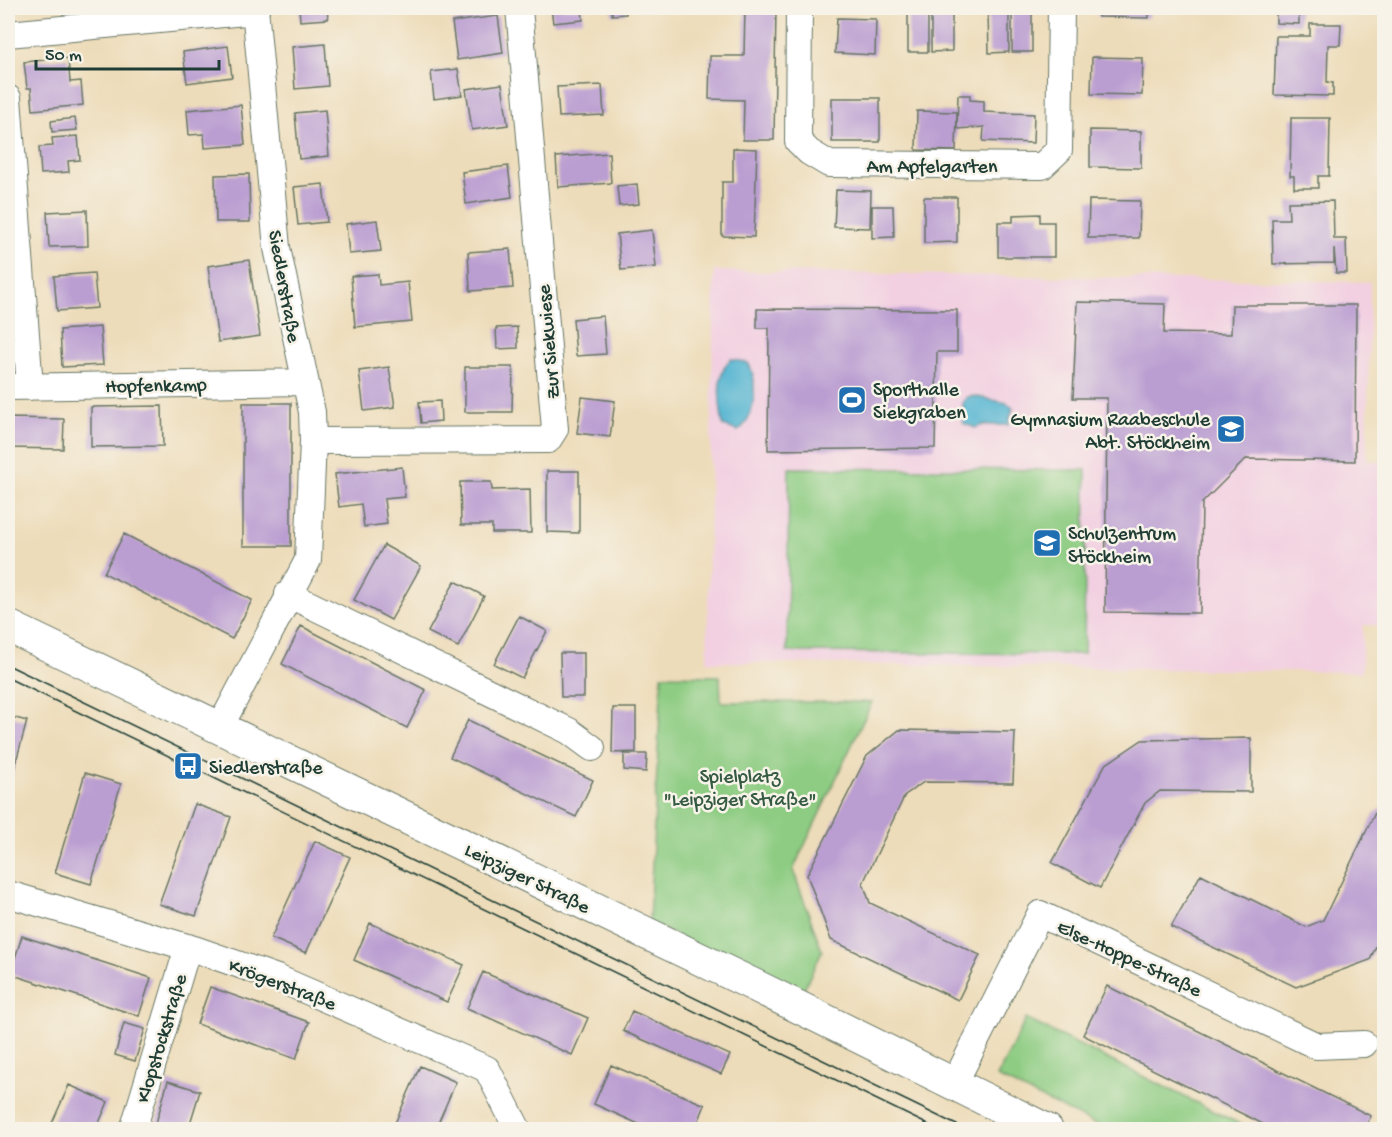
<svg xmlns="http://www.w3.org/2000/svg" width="1392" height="1137" viewBox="0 0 1392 1137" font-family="'Gochi Hand',sans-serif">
<rect width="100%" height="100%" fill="#f7f3e8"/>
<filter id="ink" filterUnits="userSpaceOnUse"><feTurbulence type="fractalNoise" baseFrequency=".0167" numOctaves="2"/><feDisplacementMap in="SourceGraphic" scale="12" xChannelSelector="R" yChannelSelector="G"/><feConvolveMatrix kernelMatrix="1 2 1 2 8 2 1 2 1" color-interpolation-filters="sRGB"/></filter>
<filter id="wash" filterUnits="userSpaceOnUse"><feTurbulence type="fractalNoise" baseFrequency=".008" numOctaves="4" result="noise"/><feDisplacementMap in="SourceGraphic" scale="24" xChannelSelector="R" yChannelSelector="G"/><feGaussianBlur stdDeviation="1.35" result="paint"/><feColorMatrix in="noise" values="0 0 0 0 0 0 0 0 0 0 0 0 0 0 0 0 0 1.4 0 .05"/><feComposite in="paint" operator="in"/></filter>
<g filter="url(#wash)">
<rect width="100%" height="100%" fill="#eddcb9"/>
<path fill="#f2cfe1" d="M714,271l656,11 -3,179 17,1v163h-21l-1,47 -655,-10z"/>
<path fill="#8dcc82" stroke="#56845b" stroke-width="1.5" d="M789,468l297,2 -2,184 -297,-2z
M662,675l58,1 1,26h151l-79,168 29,81 -22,46 -151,-75z
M1026,1019l224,110h-145l-108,-52z"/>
<path fill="#52b4d1" stroke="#387882" stroke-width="1.5" d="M731,359l17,4c11,16 7,56 -10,68l-15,-5c-3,-20 -9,-52 8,-67z
M973,396l34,7 6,5 -5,17h-25l-8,3 -12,-5v-21l4,-5z"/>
<g id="blocks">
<path fill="#ba9dd1" d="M299,8h28l1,11 -28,2z
M551,8h31l1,12 -30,3z
M612,8h14v6l-14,1z
M745,8h31l-2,132h-31l1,-40 -35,-1 1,-43h34z
M1098,8h51v10l-51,-1z
M1276,8h23v16l-23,-1z
M908,12l20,1v39h-20z
M931,12h21v39l-21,1z
M1012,12h20v40h-20z
M988,13h21v39l-20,1z
M498,16l5,37 -46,7 -5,-38z
M837,18l39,1 -1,36 -40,-2z
M1310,24h31l-1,21h-12l-1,37 6,1v13l-59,-1 2,-59h34z
M325,44l3,42 -33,3 -3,-42z
M228,46l4,31 -45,6 -4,-31z
M1092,57l51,1 -1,37 -51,-1z
M68,58l2,24 11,-1 2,24 -50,5 -2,-22h-4l-3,-26z
M458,69l4,26 -28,4 -3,-27z
M502,84l6,41 -36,5 -6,-41z
M602,85l2,30 -45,2 -2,-30z
M958,95h12v5l14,1v11l50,2 -1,29 -50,-2 1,-14 -27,2z
M832,98h48v44h-48z
M241,105l4,40 -40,3 -1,-14 -15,1 -2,-25z
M325,110l4,46 -30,3 -4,-46z
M917,111l40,1 -1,39 -40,-1z
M75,118l2,12 -25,2 -1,-11z
M1291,118h39l-1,58h-11v12h-24v-12h-4z
M1090,130l51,1v37l-51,-1z
M78,136l2,24 -12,1 1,11 -28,2 -2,-27 14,-1 -1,-8z
M733,148l24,1 -3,88 -32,-1v-54h11z
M609,153l2,30 -53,4 -2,-30z
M508,166l4,31 -46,7 -4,-32z
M249,174l1,48h-34l-1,-47z
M323,184l4,38 -29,3 -4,-38z
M637,184l2,20 -20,2 -2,-20z
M836,190l35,1 -1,37 -36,-1z
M924,197h33v45l-33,1z
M1089,200l51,1 -1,37h-51z
M1333,201l1,38h12l1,34h-11l-2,-25v15l-61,1 -1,-45h17l-1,-17z
M872,206h21l1,31 -22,1z
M87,210l1,36 -39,1 -2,-35z
M1040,214v8h14v35h-56v-35h15v-7z
M377,220l4,31 -32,3 -3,-30z
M652,230l4,37 -35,3 -4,-36z
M510,249l3,39 -43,3 -2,-39z
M249,260l11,76 -42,6 -10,-76z
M94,273l3,35 -40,3 -3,-35z
M378,274l1,11 29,-3 4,40 -57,5 -4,-51z
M1077,302l88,2 -1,29 67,1 1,-29h124l-1,156 -109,-2 -44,44 -2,110 -95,-1 2,-214h-34z
M757,309l200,1v42h-20l-2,96 -167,2 1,-122h-12z
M603,316l3,38 -30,2 -3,-37z
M100,327l3,38 -41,2 -2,-37z
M517,327l1,21 -21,1 -1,-21z
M389,367l6,40 -31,4 -5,-40z
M465,367h48l-1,45h-47z
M582,397l33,4 -5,36 -33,-4z
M440,401l1,20 -20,2 -2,-21z
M243,403h48v143h-48z
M162,406l1,40 -72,1v-40z
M8,418l56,1 -1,30 -55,-1z
M402,467l3,30 -21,2 3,25 -23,3 -3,-23 -22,3 -4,-33z
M547,471h32v62l-32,-1z
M460,482h31l1,8 38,-1 1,44h-39v-8h-31z
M124,534l128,66 -20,39 -128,-66z
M384,545l37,21 -30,54 -37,-20z
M455,581l29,15 -26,51 -30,-15z
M519,616l28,15 -25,47 -28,-14z
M301,626l125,64 -19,38 -125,-64z
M560,653h24v44h-23z
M613,708h23v44l-24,1z
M8,716l19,5 -19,70z
M468,720l125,60 -17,37 -126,-60z
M899,730l116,2 -2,51 -89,-1 -19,13 -42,88 7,20 110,52 -22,45 -127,-60 -24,-65 60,-119z
M1251,738v54l-91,-1 -15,12 -45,85 -48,-25 53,-98 37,-25z
M624,754h23l-1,18 -22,-2z
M85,773l36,11 -30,100 -36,-11z
M195,804l36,13 -35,99 -37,-12z
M1384,807v121l-14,32 -74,27 -125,-60 30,-53 105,53 17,-7 52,-107z
M315,841l35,16 -44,96 -35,-15z
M370,923l94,42 -17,37 -93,-42z
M22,936l129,42 -12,38 -129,-42z
M483,972l105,46 -16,37 -105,-47z
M1107,986l264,130 -7,14h-89l-192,-95z
M210,987l99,35 -13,37 -99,-35z
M632,1011l98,44 -9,19 -98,-43z
M124,1023l21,6 -10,32 -20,-6z
M611,1065l94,40 -10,25h-43l-58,-26z
M420,1066l36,16 -21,48h-43z
M168,1081l32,10 -12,39h-34z
M69,1085l39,17 -12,28h-47z"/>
</g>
</g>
<g filter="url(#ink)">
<use href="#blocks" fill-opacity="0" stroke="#677563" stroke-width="1.5"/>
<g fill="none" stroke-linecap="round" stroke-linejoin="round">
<g stroke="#677563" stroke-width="28">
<path id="minor" d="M799,8l-1,133 11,11 20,12 213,2 17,-16 2,-142
M8,34l248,-23
M8,98l22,289
M8,387l297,-5
M313,441l235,-1 7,-11 -36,-421
M288,594l281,137 23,17
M219,729l89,-169 5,-119 -1,-29 -35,-164 -22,-240
M8,894l189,56 80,28 210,91 31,61
M954,1084l86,-170 277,132 47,-2
M133,1130l55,-183"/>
</g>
<g stroke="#677563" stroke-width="34">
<path id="tertiary" d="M8,626l748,360 291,144"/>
</g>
<use href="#minor" stroke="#fff" stroke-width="26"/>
<use href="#tertiary" stroke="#fff" stroke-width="32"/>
<path stroke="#1f3d34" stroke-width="1.5" d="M8,665l959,465
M8,678l931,452"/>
</g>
</g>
<defs>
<g id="stadium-square" transform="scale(1.5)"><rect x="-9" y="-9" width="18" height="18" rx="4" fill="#1f6fb2" stroke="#f7f3e8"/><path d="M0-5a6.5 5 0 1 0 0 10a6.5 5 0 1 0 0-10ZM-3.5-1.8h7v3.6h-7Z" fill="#fff"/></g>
<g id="school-square" transform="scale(1.5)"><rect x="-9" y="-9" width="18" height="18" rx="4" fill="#1f6fb2" stroke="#f7f3e8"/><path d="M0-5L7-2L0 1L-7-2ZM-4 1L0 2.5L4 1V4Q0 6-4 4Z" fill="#fff"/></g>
<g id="bus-square" transform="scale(1.5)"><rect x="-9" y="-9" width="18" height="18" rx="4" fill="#1f6fb2" stroke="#f7f3e8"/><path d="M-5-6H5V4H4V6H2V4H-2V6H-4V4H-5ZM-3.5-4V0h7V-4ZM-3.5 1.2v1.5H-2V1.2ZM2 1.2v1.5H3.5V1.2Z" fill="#fff"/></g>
</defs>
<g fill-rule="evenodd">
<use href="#stadium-square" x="852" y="400"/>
<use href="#school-square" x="1231" y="429"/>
<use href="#school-square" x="1047" y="543"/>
<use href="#bus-square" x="188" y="766"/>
</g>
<g text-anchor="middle" stroke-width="5" stroke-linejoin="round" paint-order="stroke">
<g font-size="20" fill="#1f3d34" stroke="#f7f3e8">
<text x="932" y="172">Am Apfelgarten</text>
<text transform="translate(286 286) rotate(80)" y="7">Siedlerstraße</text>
<text transform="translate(547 342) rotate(-95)" y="7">Zur Siekwiese</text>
<text transform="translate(156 384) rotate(-1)" y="7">Hopfenkamp</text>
<text transform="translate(528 877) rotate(26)" y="7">Leipziger Straße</text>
<text transform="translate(1130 957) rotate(25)" y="7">Else-Hoppe-Straße</text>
<text transform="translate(283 983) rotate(21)" y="7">Krögerstraße</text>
<text transform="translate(160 1038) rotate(-73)" y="7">Klopstockstraße</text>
</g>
<g font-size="20" fill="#1f3d34" stroke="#f7f3e8" text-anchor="start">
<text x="873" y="395">Sporthalle<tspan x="873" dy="23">Siekgraben</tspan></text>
<text x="1210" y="425" text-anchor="end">Gymnasium Raabeschule<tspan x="1210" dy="23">Abt. Stöckheim</tspan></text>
<text x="1068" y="539">Schulzentrum<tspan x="1068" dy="23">Stöckheim</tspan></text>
<text x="209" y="773">Siedlerstraße</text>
</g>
<g font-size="20" fill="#355a44" stroke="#f7f3e8">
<text x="740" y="782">Spielplatz<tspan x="740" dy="23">"Leipziger Straße"</tspan></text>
</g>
</g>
<rect width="1392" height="1137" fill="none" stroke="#f7f3e8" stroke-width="30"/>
<path d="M36 60v9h183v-9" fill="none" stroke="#1f3d34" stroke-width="3"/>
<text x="45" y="60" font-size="18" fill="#1f3d34" stroke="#f7f3e8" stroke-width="4.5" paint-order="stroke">50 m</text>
</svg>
